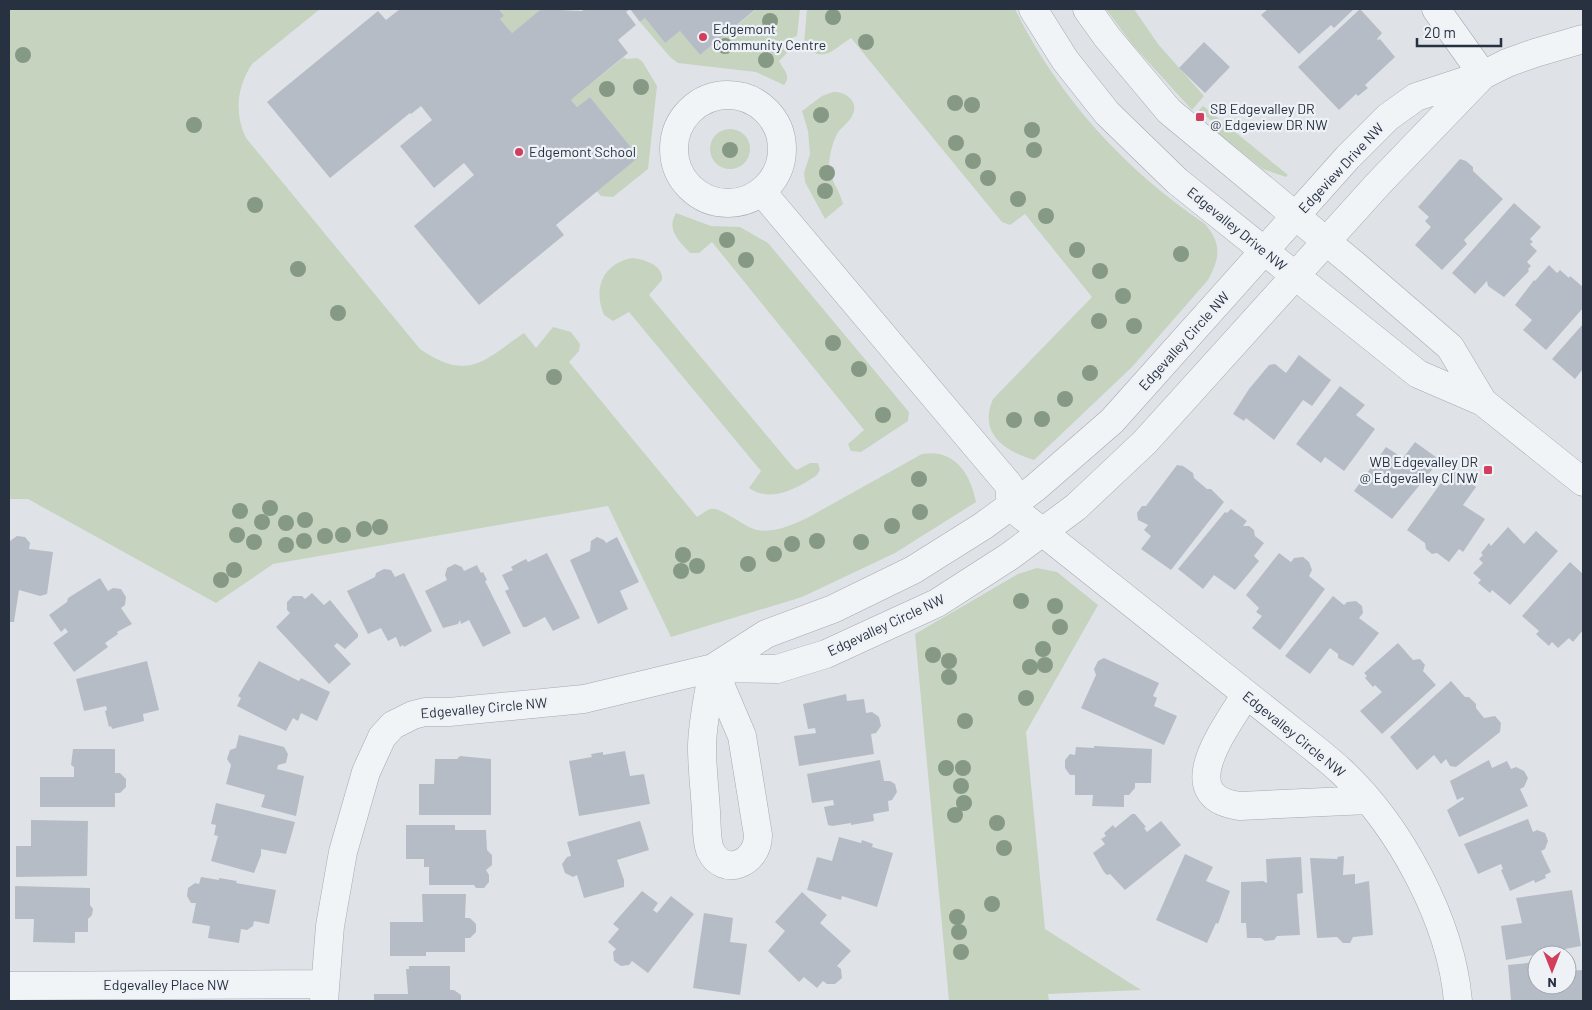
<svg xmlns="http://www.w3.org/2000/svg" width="1592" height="1010" viewBox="0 0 1592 1010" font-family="Barlow,sans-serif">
<rect width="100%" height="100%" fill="#dfe3e8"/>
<path fill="#c5d3bf" d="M9,9h311l-68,55c-15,23 -18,49 -6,74l174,211c48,33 63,12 104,-16l12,15 17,-21 18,5 9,12 -1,7 -10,11 128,155c5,-3 9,-7 14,-8 10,-2 33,18 46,21 18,3 35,-5 50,-12l115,-64c33,-6 49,21 54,48l-81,51 -93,44 -131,40 -63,-131 -335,58 -57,39 -188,-104h-19z
M499,9h42l-29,24 -12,-14 4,-3z
M757,9h43l-3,27 -19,7 9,10 -8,8c4,8 13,15 5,24l-28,-13 -78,-9 -7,-5 -31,-36 5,-4 20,25 15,-12 20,24z
M807,9h208c43,88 109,160 190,215 17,20 15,34 3,56l-76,87 -98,93c-29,-9 -56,-26 -41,-61l99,-102 -67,-83 -15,11 -8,-3 -151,-184c-19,12 -28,27 -47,6z
M1106,9h28l24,35 46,52 -12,14 -60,-66z
M624,57l2,2 11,-1 5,3 15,25 -9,83 -35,28 -12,-1 -4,-5 42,-34 -49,-60 -13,10 -6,-7z
M833,92c13,-1 27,10 19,24 -3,6 -9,10 -13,15 -6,8 -9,23 -10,33 0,14 11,27 14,40l-18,15 -20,-37 -1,-9 6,-19 -2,-23 -6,-20 20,-15z
M1203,106l85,69 -2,2 -23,-8 -49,-39 2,-5 -17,-15z
M710 149a20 20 0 1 1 40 0a20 20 0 1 1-40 0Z
M676,213l35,13 29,1 28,16 141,169 -1,9 -47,31 -10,-1 -3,-7 16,-14 -152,-188 -13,11h-9c-11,-12 -24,-23 -14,-40z
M632,258c11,1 32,7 30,22l-13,15 144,172 4,3 13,-7h8l2,7 -3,5c-21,14 -45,28 -68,13l12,-17 -132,-159 -16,9 -9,-6c-11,-26 -2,-51 28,-57z
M1037,568l20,4 41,33 -72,127 19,197 96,61 -93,4 1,7h-100l-34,-367 103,-60z"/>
<path fill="#b6bcc5" d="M400,9h99l5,7 -4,3 12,14 29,-24 41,2 2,-2h172l-56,46 -20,-24 -15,12 -20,-25 -5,4 -10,-13 -4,3 10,13 -18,15 10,13 -57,47 6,7 13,-10 49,60 -83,68 8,10 -85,70 -65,-79 60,-51 -10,-12 -30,25 -34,-42 32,-26 -11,-14 -10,8 -1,-1 -80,65 -63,-76 111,-91 8,9z
M1268,9h86l-20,19 -3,-3 -32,29 -38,-39z
M1360,9l22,24 -5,6 1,1 2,-1 15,18 -30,28 3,3 -10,8 -2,-2 -17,16 -41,-43z
M1204,42l26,25 -25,26 -26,-25z
M1460,159l6,2 7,6v4l30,28 -39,41 3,4 -25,26 -27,-25 16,-18 -6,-6 4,-4 -11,-10z
M1514,203l27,24 -11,12 3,3 -3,2 7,7 -10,11 4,4 -3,3 1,2 -25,26 -16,-11 -1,-5 -12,13 -23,-21z
M1549,265l8,8 3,-3 9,8 1,-2 13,11v21l-37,42 -23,-20 9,-10 -17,-15 19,-25 1,1z
M1583,324v45l-8,10 -23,-20z
M1299,355l32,25 -19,26 -9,-6 -29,40 -28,-22 -2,3 -11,-7 16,-25 20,-24 6,-1 11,9z
M1340,386l25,19 -9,10 19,14 -31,42 -19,-14 -4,6 -25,-19z
M1415,442l25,18 -48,59 -38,-28 32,-44 17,11z
M1177,465l6,1 10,7 1,5 13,11h4l13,13 -53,68 -30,-21 10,-13 -7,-6 4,-5 -10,-5 -1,-7 5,-7h4z
M1451,469l25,18 -13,18 22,14 -22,33 -4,-3 -10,13 -12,-9 -5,1 -6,-5 -1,-6 -18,-13z
M1231,509l16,12 -4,5h6l5,4 1,6 9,7 -10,13 5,5 -24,29 -21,-15 -11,14 -25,-20 47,-57 2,1z
M1508,527l16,17 12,-13 22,20 -48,54 -18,-15 -2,3 -12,-10 3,-3 -8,-7 10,-10 -4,-4 4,-4 -2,-2 8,-10 2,3z
M17,536l8,1 5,6 -1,6 24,3 -6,42 -7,2 -21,-6 -5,32h-5v-76l1,-5z
M597,537l7,3 2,3 11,-6 22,45 -19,9 8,18 -30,15 -28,-64 20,-9 1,-10z
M547,553l33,65 -27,13 -8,-14 -19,10h-3l-18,-36 4,-2 -7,-14 11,-5 -2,-3 9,-5 6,-3 2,3z
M1279,553l12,9 3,-4 9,-1 6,5 3,8 -3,6 16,13 -45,61 -28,-22 10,-12 -6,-4 3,-4 -13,-13z
M1570,562l13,12v56l-10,12 -4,-4 -11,10 -6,-6 -3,4 -9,-8 -4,-4 3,-3 -17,-15z
M455,564l7,3 2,4 13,-6 4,8 2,-1 4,8 -2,1 26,52 -28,14 -14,-27 -8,4 -1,-4 -2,4 -15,4 -18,-37 22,-11 -2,-5 2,-7z
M384,569l7,1 4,7 9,-4 28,58 -28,16 -1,-2 -3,2 -4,-10 -8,4 -7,-13 -13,6 -21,-43 28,-14 1,-4z
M100,578l8,13 5,-3 8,1 5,8 -1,8 -4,3 11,16 -15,8 1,2 -13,9 3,4 -34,25 -21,-29 15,-11 -3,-4 -4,4 -12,-17 18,-13 1,-4z
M312,593l12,12 6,-5 28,34v3l-13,12 -8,-6 -3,3 17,18 -22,20 -53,-57 14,-14 -3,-3v-8l6,-6h9l3,3z
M1333,596l11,9 3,-3 9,-1 6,5 1,7 -4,5 20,15 -26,33 -15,-8v-4l-8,-6 -20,26 -25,-18z
M1398,643l15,17 7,-1 5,6 -2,6 13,14 -54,49 -22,-23 22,-19 -7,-7 -2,2 -8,-9 2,-2 -3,-3z
M1104,658l55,25 -6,13 4,2 -3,8 23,10 -13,29 -83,-37 15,-33 -2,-6 4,-8z
M147,661l12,49 -16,4 1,7 -32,8 -1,-3 -2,1 -4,-16 2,-1 -1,-4 -22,5 -8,-32z
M259,661l40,20 2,-3 29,14 -13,29 -16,-8 -3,8 -5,-3 -7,13 -49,-25 4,-8 -3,-2z
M1451,681l14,16h4l7,7v4l8,10 11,-2 6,7 -1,9 -44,35 -6,-1 -4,-7 -5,5 -7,-9 -17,15 -27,-33z
M846,694l1,7 17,-2 2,14 6,-1 7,5 2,9 -5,7 -5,1 3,20 -75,12 -5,-30 22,-3 -1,-5 -7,1 -5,-25z
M239,735l45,12 4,7 -2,9 -8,2 -1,4 27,7 -8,40 -35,-9 4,-12 -39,-11 5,-19 -4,-6 3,-9 6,-2z
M1094,746l58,3 -1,34h-16v5l-6,7h-5v12l-32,-1 1,-11h-18v-20h-5l-5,-7v-8l5,-6 5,1 1,-8 18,1z
M73,749h42v24h5l6,6v8l-6,6h-5v14h-75v-30h34v-10l-3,-2z
M625,751l5,25 14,-2 6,30 -71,12 -10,-55 23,-4 -1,-3 12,-2v3z
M460,756l31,3v56h-72v-31h15l1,-25h22z
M880,760l4,21h6l5,3 2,8 -5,8 -4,1 1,10 -16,3 1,7 -23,4v-2l-19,3 -4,-1 -4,-18 10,-2 -1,-5 -21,3 -5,-29z
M1489,760l3,8 15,-7 4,8 5,-2 8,4 4,7 -4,9 -4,2 8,17 -69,31 -12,-27 17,-11 -1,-2 -6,3 -7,-19z
M216,803l79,19 -9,32 -25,-5v6l-7,18 -43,-12 7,-25 -4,-1 2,-10 -5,-1z
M1132,814h3l11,13 -2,1 3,4 14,-11 20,24 -56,45 -15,-16 -3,1 -3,-3 -11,-19 12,-9 -4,-5 5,-3 -2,-3 9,-8 2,3z
M1528,819l5,13 4,-2 8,3 3,8 -3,8 -4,2 10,21 -6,3 1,3 -11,5 -1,-3 -24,11 -9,-21 2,-1 -2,-5 -23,10 -14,-30z
M31,820l57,1 -1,55 -71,1v-31h15z
M640,821l9,29 -32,10 7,20v7l-40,11 -7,-23 -4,2 -8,-4 -3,-9 5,-7 4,-1 -4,-14z
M406,825h49v5h31l1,20 5,5v10l-6,5 3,5v7l-5,6h-8l-2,-3h-45v-18h-5v-8h-18z
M839,837l22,6 1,-3 11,4 -1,3 21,6 -16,54 -35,-11 -1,4 -34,-10 10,-33 15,4z
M1185,854l28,13 -7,14 24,10 -12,33 -2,-1 -9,20 -51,-23z
M1344,856l-1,19 12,-1v10l14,-3 4,54 -20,2 -3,6h-7l-6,-6 -20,1 -7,-80 28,1 -1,-2z
M1301,857l2,36 -6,1 3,41 -23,1 -3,4 -9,1 -4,-3h-14l-1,-15h-5v-41l22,-1 4,2 -1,-24z
M201,877l18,3v-2l18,3 -1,2 40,7 -7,34 -15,-3 -1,5 -6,4 -6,-1 -2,14 -31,-5 2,-12 -18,-3 4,-20h-5l-4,-7 1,-8 7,-5 4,1z
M15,886l75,2v17l3,4 -1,6 -4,4v13h-13v11l-42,-1 1,-23h-19z
M1572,890l9,56 -75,14 -5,-34 21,-3 -6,-25z
M642,891l16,12 -5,7 4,3 14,-17 23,18 -46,59 -16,-12 -3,4 -8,1 -7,-5 -1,-9 3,-3 -8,-7 11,-13 -6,-5z
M802,892l25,23 -7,8 31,28 -14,15 4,3 1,9 -7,6h-8l-4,-3 -6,7 -13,-11 -5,5 -31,-31 17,-20 -10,-9z
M422,894h44l-1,24h5l6,6v8l-6,6h-5v14h-39v4h-36v-34h33z
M704,913l29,5 -3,24 17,2 -7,51 -47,-7z
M1537,962v23h30v-14l16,-1v31h-72l-3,-36z
M409,966h41v24h4l7,5v6h-87v-7h34l-2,-25h3z"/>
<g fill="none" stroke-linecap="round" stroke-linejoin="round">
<g stroke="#a4aab2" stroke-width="29">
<path id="minor" d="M1033,9l32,51 42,53 70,68 241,193 65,28 100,80
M1087,9l20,28 62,74 187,155 94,81 33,55
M1436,9l47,66
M674 149a54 54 0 1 1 108 0a54 54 0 1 1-108 0Z
M762,192l247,293 2,22 289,230c14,11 28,22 41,34 59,55 110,150 117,230
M713,668l53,-34 67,-25 80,-39 70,-44 52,-38 77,-67 236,-264 40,-40 28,-20 67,-22 24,-12 28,-10 48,-14
M713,668l29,68 16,99c0,29 -35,43 -48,15 -4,-11 -3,-26 -4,-38 -1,-21 -4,-43 -4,-64 0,-26 7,-54 11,-80z
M1246,694c-18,31 -76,103 -6,112l128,-6
M9,986l315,-2
M324,1001l6,-75 13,-74 23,-80 16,-35 11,-12 20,-10 12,-3h24l135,-13 129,-31 64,1 49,-15 111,-51 73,-47 66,-49 69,-65 234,-259 104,-108"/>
</g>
<use href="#minor" stroke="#f1f4f7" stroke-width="28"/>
</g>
<g fill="#869985">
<circle cx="833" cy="17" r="8"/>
<circle cx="770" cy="21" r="8"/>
<circle cx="866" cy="42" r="8"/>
<circle cx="725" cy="46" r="8"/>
<circle cx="23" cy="55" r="8"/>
<circle cx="766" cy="60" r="8"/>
<circle cx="641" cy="87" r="8"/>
<circle cx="607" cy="89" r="8"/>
<circle cx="955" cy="103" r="8"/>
<circle cx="972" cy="105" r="8"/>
<circle cx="821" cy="115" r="8"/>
<circle cx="194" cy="125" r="8"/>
<circle cx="1032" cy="130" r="8"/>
<circle cx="956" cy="143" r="8"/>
<circle cx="730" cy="150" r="8"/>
<circle cx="1034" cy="150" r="8"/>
<circle cx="973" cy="161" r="8"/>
<circle cx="827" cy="173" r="8"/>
<circle cx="988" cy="178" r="8"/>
<circle cx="825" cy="191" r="8"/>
<circle cx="1018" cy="199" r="8"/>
<circle cx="255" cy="205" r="8"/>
<circle cx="1046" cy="216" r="8"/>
<circle cx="727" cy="240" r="8"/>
<circle cx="1077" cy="250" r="8"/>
<circle cx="1181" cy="254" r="8"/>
<circle cx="746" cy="260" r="8"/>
<circle cx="298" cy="269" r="8"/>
<circle cx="1100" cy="271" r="8"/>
<circle cx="1123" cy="296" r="8"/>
<circle cx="338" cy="313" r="8"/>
<circle cx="1099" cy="321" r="8"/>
<circle cx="1134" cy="326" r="8"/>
<circle cx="833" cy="343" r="8"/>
<circle cx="859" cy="369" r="8"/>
<circle cx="1090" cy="373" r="8"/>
<circle cx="554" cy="377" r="8"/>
<circle cx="1065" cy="399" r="8"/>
<circle cx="883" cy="415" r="8"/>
<circle cx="1042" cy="419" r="8"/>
<circle cx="1014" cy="420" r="8"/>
<circle cx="919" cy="479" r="8"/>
<circle cx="270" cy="508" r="8"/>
<circle cx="240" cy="511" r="8"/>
<circle cx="920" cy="512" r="8"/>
<circle cx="305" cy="520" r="8"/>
<circle cx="262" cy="522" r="8"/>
<circle cx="286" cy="523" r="8"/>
<circle cx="892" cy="526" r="8"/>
<circle cx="380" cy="527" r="8"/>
<circle cx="364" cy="529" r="8"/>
<circle cx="237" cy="535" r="8"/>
<circle cx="343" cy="535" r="8"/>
<circle cx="325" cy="536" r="8"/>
<circle cx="304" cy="541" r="8"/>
<circle cx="817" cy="541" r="8"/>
<circle cx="254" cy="542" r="8"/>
<circle cx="861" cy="542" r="8"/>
<circle cx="792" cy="544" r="8"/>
<circle cx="286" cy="545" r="8"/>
<circle cx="774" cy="554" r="8"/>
<circle cx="683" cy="555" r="8"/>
<circle cx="748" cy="564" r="8"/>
<circle cx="697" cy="566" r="8"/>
<circle cx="234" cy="570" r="8"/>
<circle cx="681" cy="571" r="8"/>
<circle cx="221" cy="580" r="8"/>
<circle cx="1021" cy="601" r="8"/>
<circle cx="1055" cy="606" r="8"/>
<circle cx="1060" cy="627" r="8"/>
<circle cx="1043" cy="649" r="8"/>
<circle cx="933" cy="655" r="8"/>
<circle cx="949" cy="661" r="8"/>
<circle cx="1045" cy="665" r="8"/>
<circle cx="1030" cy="667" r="8"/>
<circle cx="949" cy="677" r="8"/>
<circle cx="1026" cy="698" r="8"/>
<circle cx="965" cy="721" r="8"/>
<circle cx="946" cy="768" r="8"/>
<circle cx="963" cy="768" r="8"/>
<circle cx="961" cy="786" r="8"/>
<circle cx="964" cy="803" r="8"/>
<circle cx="955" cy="815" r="8"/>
<circle cx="997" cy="823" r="8"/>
<circle cx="1004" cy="848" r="8"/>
<circle cx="992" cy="904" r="8"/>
<circle cx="957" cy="917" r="8"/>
<circle cx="959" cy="932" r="8"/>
<circle cx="961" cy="952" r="8"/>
</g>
<g fill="#d23f5d" stroke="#eef2f6" stroke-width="2">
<circle cx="703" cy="37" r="5"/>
<rect x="1195" y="112" width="10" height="10" rx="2.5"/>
<circle cx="519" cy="152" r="5"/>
<rect x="1483" y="465" width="10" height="10" rx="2.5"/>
</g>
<g text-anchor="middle" stroke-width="4.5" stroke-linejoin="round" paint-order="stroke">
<g font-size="14" fill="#273140" stroke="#eef2f6" text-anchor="start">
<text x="713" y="34">Edgemont<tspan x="713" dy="16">Community Centre</tspan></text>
<text x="1210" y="114">SB Edgevalley DR<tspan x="1210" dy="16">@ Edgeview DR NW</tspan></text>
<text x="529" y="157">Edgemont School</text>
<text x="1478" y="467" text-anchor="end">WB Edgevalley DR<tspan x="1478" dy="16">@ Edgevalley CI NW</tspan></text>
</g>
<g font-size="14" fill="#273140" stroke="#eef2f6">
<text transform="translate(1341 168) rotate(-47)" y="5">Edgeview Drive NW</text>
<text transform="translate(1237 229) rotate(39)" y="5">Edgevalley Drive NW</text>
<text transform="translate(1184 341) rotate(-48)" y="5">Edgevalley Circle NW</text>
<text transform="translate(886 625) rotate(-25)" y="5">Edgevalley Circle NW</text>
<text transform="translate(484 708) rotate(-5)" y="5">Edgevalley Circle NW</text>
<text transform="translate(1294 734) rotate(39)" y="5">Edgevalley Circle NW</text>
<text x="166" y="990">Edgevalley Place NW</text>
</g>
</g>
<rect width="1592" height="1010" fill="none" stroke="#273140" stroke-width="20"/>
<g transform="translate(1552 970) rotate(180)"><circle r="24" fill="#eef2f6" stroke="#9ea5ad"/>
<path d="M0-4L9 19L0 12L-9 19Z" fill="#d23f5d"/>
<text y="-8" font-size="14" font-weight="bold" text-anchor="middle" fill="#273140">N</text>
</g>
<path d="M1417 38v8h84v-8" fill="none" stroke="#273140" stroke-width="2.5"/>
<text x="1424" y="38" font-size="15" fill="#273140" stroke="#eef2f6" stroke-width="4" paint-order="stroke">20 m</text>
</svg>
